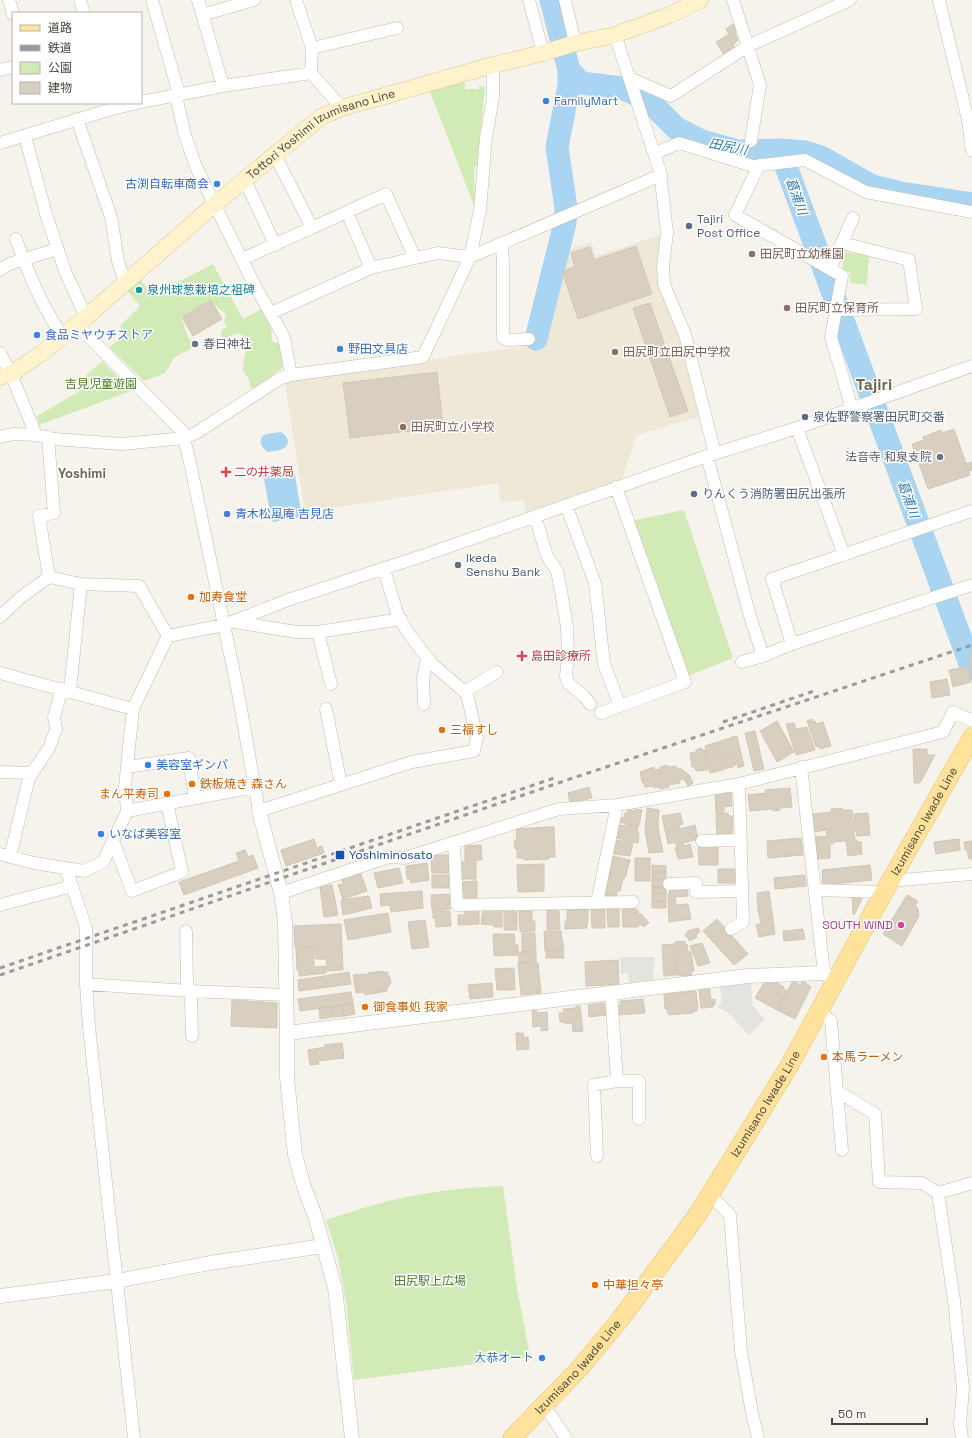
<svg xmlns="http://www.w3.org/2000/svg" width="972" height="1438" viewBox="0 0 972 1438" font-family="'Space Grotesk','Noto Sans JP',sans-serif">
<rect width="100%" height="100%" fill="#f6f3ec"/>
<path fill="#efe8d6" d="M662,234l-4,34 22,68 19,81 -62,18 -15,44 -96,33 -2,-12 -23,2 -3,-19 -193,29 -20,-129 12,-4 241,-35 24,-93 29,-9 5,14z"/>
<path fill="#d2eab5" d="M458,82l7,1v6h14v-3l6,1 -8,78 -3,3 1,40 -46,-119z
M845,252l24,3 -2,30 -17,-2v-11l-8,-2z
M213,264l30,55 18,-10 10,18 1,14 7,3 5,22 -29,23 -5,-2 -1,-8 -6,-8c0,-12 5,-22 3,-34l-8,-4 -6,2 -4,3h-5l-2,-3 1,-5 5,-3 -3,-6 2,-7 -8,-6 -7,-8 -30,17 7,20 5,6 -1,4 -4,4 -7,2 -7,5 -9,15 -21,8 -35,-34 17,-12 -6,-9 20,-20 -15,-18 13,-11 15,18z
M102,361l29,30 -92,34 -2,-9 48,-28 -5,-7z
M684,510l49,148 -47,19 -55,-156z
M503,1186l14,102 13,69 -176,23 -8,-78 -8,-44 -12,-38c28,-9 57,-19 86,-24 30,-6 60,-9 91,-10z"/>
<path fill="#e5e3e0" d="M620,957h35l-2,23 -24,3 -1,-10 -7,1z
M751,983l2,23 12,13 -16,16 -19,-20 -6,-5 -6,-2 2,-4 2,-5 -2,-12z"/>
<path fill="#a9d4f2" d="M281,432c5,3 11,11 3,16 -4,3 -11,3 -16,4 -6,-4 -11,-11 -4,-17 4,-2 12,-2 17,-3z
M294,469l8,48 -30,5 -9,-48z"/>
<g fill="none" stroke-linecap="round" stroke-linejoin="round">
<path stroke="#a9d4f2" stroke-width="23" d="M551,0l18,70 12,13 40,5 26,11 29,29 26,13 36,10 42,-1 25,2 18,6 49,28 29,7 71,11
M780,150l192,519
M536,339l29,-116 1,-15 -9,-61 12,-62v-15"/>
</g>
<path fill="#d8cfc1" stroke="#d3c7b4" d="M733,24l4,7 -2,2 3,7 -5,5 2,2 -11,8 -8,-13 13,-8 -3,-5z
M636,246l16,48 -74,25 -16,-48 13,-4 -4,-14 19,-6 4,13z
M211,300l11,19 -29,17 -11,-19z
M650,303l38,108 -18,6 -37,-109z
M437,372l6,55 -93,11 -7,-55z
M107,380l2,7 -7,3 -2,-8z
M954,429l16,46 -42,14 -16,-45 12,-4 -1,-3 18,-7 1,3z
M972,462v8l-3,1 -3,-7z
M972,654v20h-1l-2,-19z
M968,667l3,15 -18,5 -4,-17z
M947,679l3,16 -18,3 -2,-16z
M812,719l1,3 2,-1 1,3 7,-2 8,24 -11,3 -1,-3 -3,1 -9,-26z
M777,721l17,31 -17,10 -17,-31z
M794,723l2,6 11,-2 8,23 -19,5 -10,-31z
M755,731l9,38 -10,2 -9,-38z
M737,736l7,30 -6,2 -7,-31z
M730,738l6,27h-3v2l-9,2 -6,-27z
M717,742l6,28 -13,3 -5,-27z
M702,748l1,3 2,-1 3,20 -12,1 -1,-4h-3l-2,-14 6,-1v-2z
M913,749h14v6h8l-15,28h-6z
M667,765v2l9,-1 1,4 3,-2 10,8 -9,4 -2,-3 1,6 -12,2 1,2 -9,2 -1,-2 -5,1 -1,-2 -8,1 -2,-5h-1l-2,-10 14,-5v3l6,-1v-2z
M690,776l3,7 -5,3 -4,-7z
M589,787l3,11 -22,5 -2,-10z
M790,788l2,19 -12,1v2l-7,1v-2l-23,2 -2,-16 18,-2 -1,-3z
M731,790l1,16 -8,1v5l-8,1 -1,-19z
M647,808l12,2 -1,18 5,24 -14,1 -4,-22z
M842,808v2h10l1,11h2l-1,-7 14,-1 2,22 -13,1 -1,-6h-2l1,10 1,-1 1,3h4l1,12 -14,2 -2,-15 -13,1v2h-3v14l-12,1 -3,-22 12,-1 -1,-6 -12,2 -2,-18 19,-2v-3z
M635,809l7,1 -3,16 -21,-4 1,-5 5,1 1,-5h2l1,-3 7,1z
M680,813l3,11 -4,1 1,4 15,-4 3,14 -15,4 1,3 6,-2 3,13 -15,2 -3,-11 2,-1 -1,-3 -1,-2 -7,2 -6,-28z
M728,813l1,3h3l1,4 -1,13h-2v2h-13l-1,-21z
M626,824l12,3 -1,6h2l-1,10 -21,-5 2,-13 6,1z
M548,827h6l1,30h-6v2l-25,1v-2h-7v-9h-2l-1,-9h3l-1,-11z
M801,838l2,17 -35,3 -1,-17z
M314,839l3,9 5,-2 2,7 -38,13 -5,-16z
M959,839l1,11 -24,4 -2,-12z
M617,840l16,3 -3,13 -16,-2z
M972,841v18h-3l-2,-9h-2l-1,-8z
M481,845l1,15 -17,1v-15z
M700,845h18v20h-19l-1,-16z
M245,850l3,7 5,-2 5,13 -74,27 -5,-13 60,-21 -3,-8z
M431,855h18v18h-17z
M613,856l17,4 -5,18 -16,-3z
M635,858h15v23h-15z
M460,862h16v17h-15z
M427,863l2,17 -18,3 -1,-4h-3l-1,-13z
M544,864v27l-26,1 -1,-27z
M652,865l14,1v6h-14z
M870,865l2,15 -49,5 -1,-15z
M399,868l4,15 -25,5 -4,-15z
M718,869h17v14h-17z
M360,871l7,20 -24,8 -5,-14 5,-1 -2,-6z
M652,872h14v7h-14z
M432,875h17v13h-17z
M805,875l1,11 -31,3 -1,-11z
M608,876l15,3 -3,12 -2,-1 -2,7 -12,-2z
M652,879h14v8h-14z
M477,881v18h-13v-6h-3v-11z
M332,885l6,30 -14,2 -4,-30z
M687,886l1,10 -13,1 1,8 12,-1 3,15 -22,3 -1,-27 3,-7z
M652,887h14v7l-14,-1z
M422,891l1,17 -32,4 -1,-7 -9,1 -1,-12z
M769,891l6,43 -16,3 -3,-12 5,-2 -3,-13 -1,-17z
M652,893l14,1v7h-14z
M449,894l1,15 -18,1 -1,-15z
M852,895l8,1v2l2,1 -8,16 -1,-1z
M907,895l11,6 -3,5 3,2 1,8 -17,30 -19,-12z
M369,896l3,12 -29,7 -2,-15z
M652,901h14v7h-14z
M607,908h12v19h-11z
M635,908v2h3v4h4v3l1,-1 6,7 -6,4 -1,-2h-4v2h-15l-1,-17z
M465,909h14v15l-21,1v-10h7z
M588,909v14h-1v5l-22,1v-8h2v-11z
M605,909v19h-13l-1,-18z
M483,910h19v17h-8v-2l-13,-1z
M547,910l12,1 1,18 -12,1 -1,-1z
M433,911h17l1,15 -15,1 -1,-9h-2z
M504,911l13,1v18h-13z
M519,911h13v10h3v10l-15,1z
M388,913l3,19 -43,8 -4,-20z
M717,919l31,35 -14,11 -31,-34z
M425,920l4,27 -17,2 -4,-27z
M341,924l2,46 -16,1 -1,-12h-10l-1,-13 -20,1 -1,-21z
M698,928l2,4 -4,2 1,3 -7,4 -5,-6 3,-4z
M803,929l2,10 -21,2 -1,-10z
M544,931h17l3,19 -19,1z
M522,933h13l1,19h-14z
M493,934h21l1,11h3v10l-24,1z
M685,941v3h2l1,8h3l3,19h-3l1,5 -15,-1 -2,-33z
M702,943l8,20 -12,3 -8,-20z
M674,944l2,31 -12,1 -2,-31z
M314,947v20l11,-1 1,7 -27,3v-6h-2l-1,-22z
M563,950l1,8h-18v-7z
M519,952h17v10l-17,1z
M618,960l1,24 -33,2 -1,-24z
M518,963h20l3,30 -20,2z
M514,968l1,22h-18l-2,-21z
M382,971l1,1h5v5h2l1,6 -4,5v3l-22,4v-3l-9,1 -3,-18 12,-1v1h3v-2z
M349,972l2,12 -52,7 -1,-11z
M765,981l2,2 2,-2 6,3 1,-2 8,5 -1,1 4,3 -10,19 -22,-12z
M793,981l7,4 3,-4 8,6 -16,32 -18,-9z
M492,983l1,14 -23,2 -2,-14z
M710,989l1,11 4,-1v6h-2v2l-12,1 -2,-18z
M696,991l2,17 -1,1v2h-4v2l-24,2 -1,-1 -1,-5h-2l-1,-15z
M351,992l2,12 -53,7 -2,-12z
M643,999l2,14 -26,2 -1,-9 3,-1 -1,-4z
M232,1000l45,3v25l-46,-2z
M604,1003l2,12 -17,2 -1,-12z
M353,1004l2,10 -11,2 -2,-11z
M342,1005l2,11 -11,1 -2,-10z
M576,1006h4l3,25 -10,1 -1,-9 -7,1v-2h-5l-1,-9h5l-1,-4 13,-1z
M331,1007l2,10 -13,2 -1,-11z
M536,1010l1,3 10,-1 1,18 -7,1v-5l-8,1 -1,-16z
M516,1033h7l1,5 4,-1 1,12 -12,1z
M342,1043l2,15 -26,3 1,3 -9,1 -2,-15 17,-3 -1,-2z"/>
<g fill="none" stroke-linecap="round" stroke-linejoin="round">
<g stroke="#c2bbae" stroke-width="13">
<path id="minor" d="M9,0l4,14
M80,0l4,13
M152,0l27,94
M198,0l25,86
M296,0l16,48 -1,25
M529,0l14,53
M565,0l10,43
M733,0l27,85 -9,56
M939,0l29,120 4,31
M202,15l52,-15
M615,35l45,136 7,62 -4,33 1,18 21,51 30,119
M312,48l85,-20
M0,70l13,-3
M629,78l42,18 77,-50 102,-46
M176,95l8,37 12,35 59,119 29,51 7,38
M141,102l82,-16 88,-13 31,35
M77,119l34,98 7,44 7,22
M25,136l21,78 19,57 21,46
M0,143l112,-34 26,-6
M655,153l24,-10 74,23 52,-6 61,32 106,20
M275,155l37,73
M759,165l-24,50 95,54
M245,180l30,65
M347,212l39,-18 29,64
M16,239c12,34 26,67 46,97
M502,243l1,21v74l4,2 22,-1
M242,259l105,-47 24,56 67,-15 32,4 191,-82
M0,270l9,-6 48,-15
M836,310l80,-1 -7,-49 -67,-17
M271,313l100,-45
M77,325l105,106 7,27 48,229 22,124 153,-49 62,-11 3,-13 -10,-44 -35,-30 -23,-30 -11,-18 -14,-47
M0,353l11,21 25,61
M852,409l-21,-72 11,-61 -12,-7 23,-51
M797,428l47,127
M0,437l13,-3 23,1 18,4 68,5 62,-6 12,-5 85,-55 10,-3 132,-18 47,-100 10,-47 6,-73 7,-40v-32
M48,437l6,76 -15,3 10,61
M707,456l43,160 13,40
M566,505l29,78 9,81 16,42
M535,516l12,40 10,15 4,20 6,36 1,27 -2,22 2,7 16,13 6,8
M0,617l20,-19 29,-21 32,7 58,2 29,50
M235,622l61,10h22l83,-13
M318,632l13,52
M168,636l56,-11 64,-25 134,-44 285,-100 90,-28 175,-62
M792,644l180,-59
M742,662l21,-6 29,-12 -20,-65 200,-68
M0,673l133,36
M70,691l11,-107
M464,692l33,-20
M424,704l-1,-25 4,-21
M326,709l15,76
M601,713l84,-31 -69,-195
M127,767l62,-9 6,40
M801,767l23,206
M0,772l32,1
M127,811l129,-24
M113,841l19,50 50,-19 -15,-69
M702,841l39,-1
M454,842l3,63 176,-3
M0,854l34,9 50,8 19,-9 24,-51 -2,-25 8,-77 35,-73
M10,857l19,-79 20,-30 7,-19 -2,-12 8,-28
M66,868l20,60v56l3,43 45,411
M890,881l82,-7
M669,884l27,-1v9l46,-1
M815,890l69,2
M281,893l108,-36 16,1 154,-49 58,-4 122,-21 204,-52 10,-20 19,9
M597,902l20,-97
M0,905l72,-19
M731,929l12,-7 -4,-138
M186,931l1,51 4,16 1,38
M86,984l103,7 98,4
M611,992l6,89
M818,1011l13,10 11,129
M837,1091l38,23 4,68 43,1 16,10 16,107 9,89 -3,35 2,14
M597,1156l-3,-71 23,-4h22v38
M938,1193l34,-10
M710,1195l20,20 11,136 11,62 6,25
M544,1405l22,33"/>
</g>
<g stroke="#c2bbae" stroke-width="15">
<path id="tertiary" d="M259,811l22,82 4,29 2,111v45l8,77 9,32 11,29 20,72 17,150
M287,1033l461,-57 76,-3 12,7
M0,1296l117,-15 93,-18 113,-17"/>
</g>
<g stroke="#d6c79b" stroke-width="17">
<g id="secondary">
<path id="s1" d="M0,377l11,-3 31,-21 44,-36 128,-112 107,-88 21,-9 151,-43 50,-12 29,-9 43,-9 55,-20 30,-15"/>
</g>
</g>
<g stroke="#e6c16a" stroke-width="19">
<g id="primary">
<path id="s2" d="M512,1438l68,-70 42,-51 76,-103 90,-146 96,-176 88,-155"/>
</g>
</g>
<use href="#minor" stroke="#fff" stroke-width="12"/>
<use href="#tertiary" stroke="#fff" stroke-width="14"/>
<use href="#secondary" stroke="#fff3cd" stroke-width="16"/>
<use href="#primary" stroke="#ffe39c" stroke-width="18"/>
<path stroke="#9a9a9a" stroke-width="3" stroke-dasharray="5 5" stroke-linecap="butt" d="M723,722l91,-31
M0,968l554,-190
M0,975l564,-194 408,-136"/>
</g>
<g fill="#3f7fe0" stroke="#fff" stroke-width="1.5">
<circle cx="546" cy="101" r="4"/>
<circle cx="217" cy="184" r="4"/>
<circle cx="37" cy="335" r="4"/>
<circle cx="340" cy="349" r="4"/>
<circle cx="227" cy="514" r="4"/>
<circle cx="148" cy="765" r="4"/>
<circle cx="101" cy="834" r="4"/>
<circle cx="542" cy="1358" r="4"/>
</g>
<g fill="#5c6f8a" stroke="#fff" stroke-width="1.5">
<circle cx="689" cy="226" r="4"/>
<circle cx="805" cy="417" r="4"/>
<circle cx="694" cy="494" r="4"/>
<circle cx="458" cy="565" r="4"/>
</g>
<g fill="#8d6e63" stroke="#fff" stroke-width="1.5">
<circle cx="752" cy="254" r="4"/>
<circle cx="787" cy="308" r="4"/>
<circle cx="615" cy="352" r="4"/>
<circle cx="403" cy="427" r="4"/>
</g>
<circle fill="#0f9aa8" stroke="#fff" stroke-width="1.5" cx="139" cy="290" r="4"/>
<g fill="#6b7280" stroke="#fff" stroke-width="1.5">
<circle cx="195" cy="344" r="4"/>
<circle cx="940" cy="457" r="4"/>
</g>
<g fill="#e0444e" stroke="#fff" stroke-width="1.5">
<path d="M224 466h4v4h4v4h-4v4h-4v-4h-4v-4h4z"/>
<path d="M520 650h4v4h4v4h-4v4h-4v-4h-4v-4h4z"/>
</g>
<g fill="#e8710a" stroke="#fff" stroke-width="1.5">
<circle cx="191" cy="597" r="4"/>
<circle cx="442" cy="730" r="4"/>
<circle cx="192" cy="784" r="4"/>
<circle cx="167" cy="794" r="4"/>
<circle cx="365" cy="1007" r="4"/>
<circle cx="824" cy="1057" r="4"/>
<circle cx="595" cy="1285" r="4"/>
</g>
<rect fill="#1a4fb4" stroke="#fff" stroke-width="1.5" x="335" y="850" width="10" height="10" rx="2"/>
<circle fill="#d1479c" stroke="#fff" stroke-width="1.5" cx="901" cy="925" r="4"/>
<g text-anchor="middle" stroke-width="3" stroke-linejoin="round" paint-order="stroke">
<g font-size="12" fill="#366cbe" stroke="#fff" text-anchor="start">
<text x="554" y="105">FamilyMart</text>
<text x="209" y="188" text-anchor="end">古渕自転車商会</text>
<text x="45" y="339">食品ミヤウチストア</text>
<text x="348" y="353">野田文具店</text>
<text x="235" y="518">青木松風庵 吉見店</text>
<text x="156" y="769">美容室ギンパ</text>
<text x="109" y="838">いなば美容室</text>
<text x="534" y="1362" text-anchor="end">大恭オート</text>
</g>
<g font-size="12" fill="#4b4439" stroke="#fff">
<text dy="4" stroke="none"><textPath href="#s1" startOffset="406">Tottori Yoshimi Izumisano Line</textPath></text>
<text dy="4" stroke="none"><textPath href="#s2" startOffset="745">Izumisano Iwade Line</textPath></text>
<text dy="4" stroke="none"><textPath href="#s2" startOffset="421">Izumisano Iwade Line</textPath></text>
<text dy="4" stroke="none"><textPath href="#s2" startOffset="97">Izumisano Iwade Line</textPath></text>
</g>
<g font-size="12" fill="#4e5e75" stroke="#fff" text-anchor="start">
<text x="697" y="223">Tajiri<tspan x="697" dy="14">Post Office</tspan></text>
<text x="813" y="421">泉佐野警察署田尻町交番</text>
<text x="702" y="498">りんくう消防署田尻出張所</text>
<text x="466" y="562">Ikeda<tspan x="466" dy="14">Senshu Bank</tspan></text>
</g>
<g font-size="12" fill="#785e54" stroke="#fff" text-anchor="start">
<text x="760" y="258">田尻町立幼稚園</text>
<text x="795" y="312">田尻町立保育所</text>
<text x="623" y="356">田尻町立田尻中学校</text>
<text x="411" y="431">田尻町立小学校</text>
</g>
<g font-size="12" fill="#0d838f" stroke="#fff" text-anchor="start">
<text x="147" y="294">泉州球葱栽培之祖碑</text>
</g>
<g font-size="12" fill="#5b616d" stroke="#fff" text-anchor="start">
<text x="203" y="348">春日神社</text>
<text x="932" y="461" text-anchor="end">法音寺 和泉支院</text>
</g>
<g font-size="12" fill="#4a7f2a" stroke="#fff">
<text x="101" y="388">吉見児童遊園</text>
<text x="430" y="1285">田尻駅上広場</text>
</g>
<g font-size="12" fill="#be3a42" stroke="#fff" text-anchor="start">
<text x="234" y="476">二の井薬局</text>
<text x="531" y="660">島田診療所</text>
</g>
<g font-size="12" fill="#c56008" stroke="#fff" text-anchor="start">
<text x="199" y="601">加寿食堂</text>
<text x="450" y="734">三福すし</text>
<text x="200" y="788">鉄板焼き 森さん</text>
<text x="159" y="798" text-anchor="end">まん平寿司</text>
<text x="373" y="1011">御食事処 我家</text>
<text x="832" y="1061">本馬ラーメン</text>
<text x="603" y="1289">中華担々亭</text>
</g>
<g font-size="12" fill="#164399" stroke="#fff" text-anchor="start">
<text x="349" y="859">Yoshiminosato</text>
</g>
<g font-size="12" fill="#b23c85" stroke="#fff" text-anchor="end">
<text x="893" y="929">SOUTH WIND</text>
</g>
<g font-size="13" font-style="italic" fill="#2e7ab2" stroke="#fff">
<text transform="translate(728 146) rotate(11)" y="5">田尻川</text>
<text transform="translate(797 196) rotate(70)" y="5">葛浦川</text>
<text transform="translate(909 499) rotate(70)" y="5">葛浦川</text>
</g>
<g font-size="13" font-weight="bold" fill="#6e6250" stroke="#fff">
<text x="82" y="478">Yoshimi</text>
</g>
<g font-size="16" font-weight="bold" fill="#6e6250" stroke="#fff">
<text x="874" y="390">Tajiri</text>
</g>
</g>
<rect x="12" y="12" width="130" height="92" fill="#ffffff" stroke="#b7b4b0"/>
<rect x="20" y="25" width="20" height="6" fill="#ffe39c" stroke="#b7b4b0"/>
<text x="48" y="32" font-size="12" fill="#4b4439">道路</text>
<rect x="20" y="45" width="20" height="6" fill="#9a9a9a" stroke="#b7b4b0"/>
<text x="48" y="52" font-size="12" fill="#4b4439">鉄道</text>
<rect x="20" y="62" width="20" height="12" fill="#d2eab5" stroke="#b7b4b0"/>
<text x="48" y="72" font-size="12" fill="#4b4439">公園</text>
<rect x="20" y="82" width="20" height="12" fill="#d8cfc1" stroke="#b7b4b0"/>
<text x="48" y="92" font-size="12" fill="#4b4439">建物</text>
<path d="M832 1418v6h95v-6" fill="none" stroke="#4b4439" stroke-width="2"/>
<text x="838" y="1418" font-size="12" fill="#4b4439" stroke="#ffffff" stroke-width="3" paint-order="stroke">50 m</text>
</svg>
